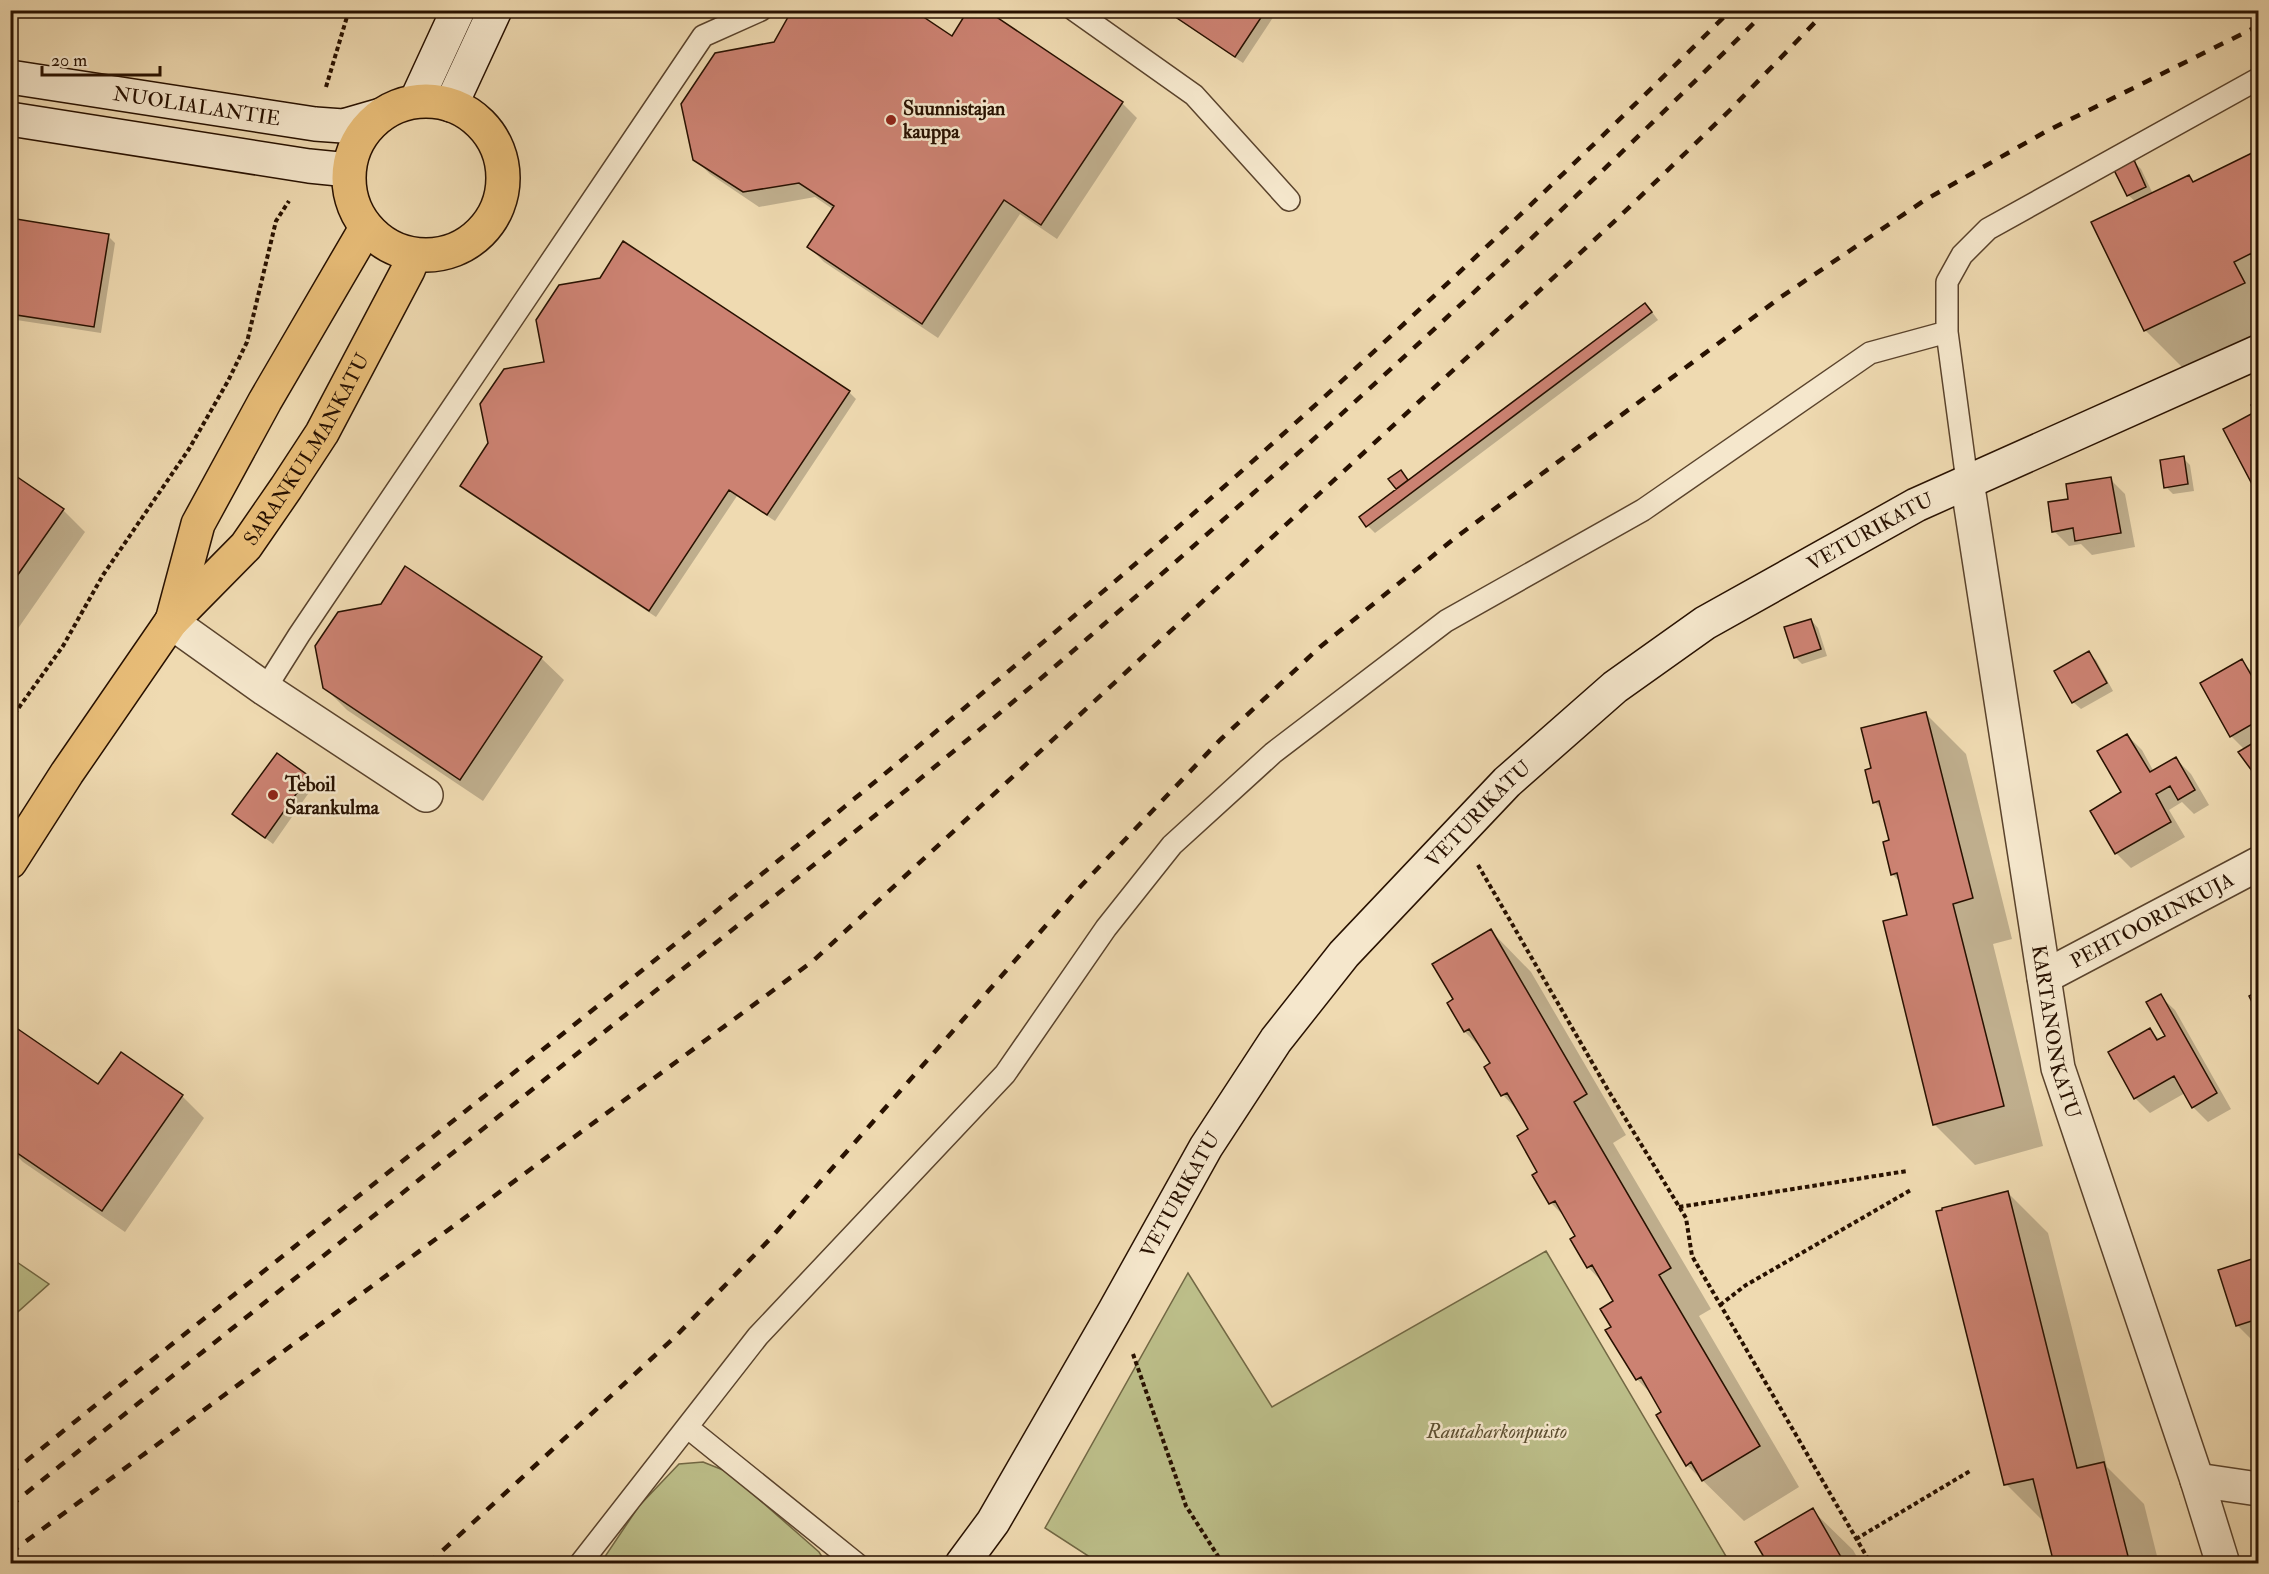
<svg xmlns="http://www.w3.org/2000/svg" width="2269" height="1574" viewBox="0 0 2269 1574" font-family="'IM FELL Double Pica',serif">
<rect width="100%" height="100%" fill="#efdab1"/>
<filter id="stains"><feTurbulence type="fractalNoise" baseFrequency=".00333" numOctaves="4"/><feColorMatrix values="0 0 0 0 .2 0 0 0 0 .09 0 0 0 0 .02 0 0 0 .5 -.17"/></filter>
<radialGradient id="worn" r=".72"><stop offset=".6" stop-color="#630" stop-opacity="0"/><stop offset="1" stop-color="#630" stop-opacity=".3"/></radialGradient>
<path fill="#bcbe89" stroke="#726844" stroke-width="1.5" d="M1546,1251l184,312h-631l-54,-35 143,-255 84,134z
M11,1258l38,26 -38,34z
M703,1462l25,10 91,80 7,11 -226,1 39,-58 40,-42z"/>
<path fill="#0003" d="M984,10l138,93 15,15 -80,121 -37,-25 -82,124 -114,-76 -15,-15 25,-37 -19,-13 -56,10 -49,-33 -15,-15 80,-115 177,-6z
M1164,10h114l-35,53z
M2258,152v184l-72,35 -41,-41 -52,-107 43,-21 -8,-7 6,-33 7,7 12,25 36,-17 6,6z
M10,220l98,16 7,7 -14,90 -91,-14z
M601,280l248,112 7,7 -81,122 -38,-25 -81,121 -187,-124 -7,-7 84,-122z
M1652,312l6,8 -283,213 -7,-7 30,-37 -8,-10 10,-7 9,9z
M2258,402v87l-3,-4 2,-72 -4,-8z
M2183,458l7,7 4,26 -21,3 -7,-7z
M10,473l53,37 22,22 -75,108z
M2110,479l15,15 10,53 -43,8 -11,-11 -12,2 -15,-15 16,-31z
M406,568l135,90 23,22 -81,121 -136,-91 -22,-22z
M1811,620l7,8 9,28 -25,8 -7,-7z
M2088,653l8,7 17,31 -32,18 -8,-7z
M2242,661l16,18v97l-13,-26 -14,-14z
M1926,714l40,40 46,185 -19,5 50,202 -68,19 -41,-41 -25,-208 -8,-33 -9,-9 -1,-33 -8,-31 -9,-8 -1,-33z
M2127,735l15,15 12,22 22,-13 15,15 18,31 -15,9 -12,-12 -13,8 16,27 -54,31 -15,-15 -24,-41 31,-19z
M277,755l38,29 -42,60 -39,-30z
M1491,931l40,41 95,163 -13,8 98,166 -12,7 100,171 -55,34 -57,-56 -24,-53 -9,-15 -17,-18 -24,-52 2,-25 -10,-17 -17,-18 -16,-28 5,-3 -9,-16 -17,-17 -17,-28 6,-3 -10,-42 -10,-17 -17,-18 -17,-27 6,-4 -9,-14 -18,-18 -16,-28 6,-4z
M2160,996l15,14 56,99 -23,13 -15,-15 -8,-14 -35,20 -15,-15 15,-68 10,10 7,-4z
M10,1037l89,49 83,10 22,22 -79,114 -102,-70 -13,-13z
M2008,1193l40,40 59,234 37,37 15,60h-103l-10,-40 -40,-40z
M2258,1259v79l-6,2 -15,-15 -17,-54z
M1812,1510l41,40 8,14h-91z"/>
<path fill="#cc8272" stroke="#281100" stroke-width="1.5" d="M792,10h121l39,26 16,-26h18l137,92 -82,123 -37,-25 -82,124 -115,-77 27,-41 -35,-23 -56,9 -50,-32 -12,-56 34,-51 59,-11z
M1165,10h101l-31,47z
M2258,150v116l-6,-13 -18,9 11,21 -101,48 -53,-109 98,-47 4,7z
M2134,160l12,27 -19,9 -13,-26z
M10,218l99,16 -15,93 -84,-13z
M623,241l227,150 -83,124 -38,-25 -80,121 -189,-125 28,-43 -8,-39 24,-35 40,-7 -8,-42 23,-35 41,-7z
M1645,303l7,9 -286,215 -7,-10z
M2258,401v82l-5,3 -30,-57 32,-17 -4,-7z
M2184,456l4,28 -24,4 -4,-28z
M1401,470l7,10 -12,9 -8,-10z
M10,472l54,37 -54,77z
M2111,477l10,56 -46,8 -2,-13 -21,4 -4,-30 20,-3 -2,-15z
M405,566l137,91 -82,123 -137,-92 -8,-42 23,-34 43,-8z
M1811,619l10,30 -27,9 -10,-31z
M2089,651l18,32 -35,20 -18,-32z
M2242,659l16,28v45l-4,-9 -24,14 -30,-54z
M1926,712l47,186 -20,6 51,202 -71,19 -50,-204 24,-6 -10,-42 -6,2 -8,-33 6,-2 -10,-39 -6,2 -8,-33 6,-2 -10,-40z
M2127,734l23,38 26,-15 19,33 -17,10 -8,-14 -14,8 15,28 -56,32 -25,-43 31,-19 -24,-41z
M2258,740v33l-3,2 -17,-23z
M277,753l32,23 -44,62 -33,-24z
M1491,929l96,165 -13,8 97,166 -12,7 101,171 -58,35 -11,-19 -5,4 -30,-51 5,-3 -20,-35 -5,3 -31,-50 6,-3 -11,-18 13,-8 -21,-36 -5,3 -17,-29 5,-3 -20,-35 -6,3 -17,-29 5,-3 -20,-36 11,-7 -21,-36 -6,3 -17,-29 6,-4 -21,-34 -5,3 -17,-29 6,-4 -21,-35z
M2258,991v23l-9,-18z
M2161,994l56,99 -25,15 -18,-32 -40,23 -26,-47 42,-24 7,12 8,-4 -19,-34z
M15,1027l83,57 23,-32 62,43 -81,116 -92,-63v-114z
M2008,1191l69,277 27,-6 26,102h-76l-21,-85 -29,6 -68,-274 6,-1v-2z
M2258,1257v62l-22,7 -18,-56z
M1813,1508l32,56h-77l-13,-22z"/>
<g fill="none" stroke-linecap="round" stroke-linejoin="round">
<g stroke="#5a432c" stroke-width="24">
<path id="lane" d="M1074,10l120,85 95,105
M1967,481l-20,-149v-50l15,-27 26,-26 270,-150
M265,689l34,-54 404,-599 58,-26
M687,1427l170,137
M580,1564l178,-228 247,-262 101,-146 66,-83 101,-92 173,-132 197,-111 227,-157 77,-21"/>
</g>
<g stroke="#5a432c" stroke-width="36">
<g id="street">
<path id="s1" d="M1967,481l91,587 139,412 26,84"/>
<path d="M171,622l94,67 161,106"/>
<path id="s2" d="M2044,977l214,-113"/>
<path d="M2197,1480l61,9"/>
</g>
</g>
<g stroke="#281100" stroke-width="36">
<g id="secondary">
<path id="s3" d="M10,77l305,47 28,2 38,-11"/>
<path d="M416,101l42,-91"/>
<path d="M451,105l44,-95"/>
<path d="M10,119l299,47 30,3 10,-4"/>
<path id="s4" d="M962,1564l31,-42 121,-210 92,-165 70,-107 68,-86 163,-172 108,-95 90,-64 211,-118 342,-153"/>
</g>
</g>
<g stroke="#281100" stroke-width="36">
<g id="primary">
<circle cx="426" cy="178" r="77"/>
<path d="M172,621l26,-97 67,-123 101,-173"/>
<path id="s5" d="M10,862l57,-89 104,-151 75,-76 40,-58 36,-55 86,-163 6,-15"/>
</g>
</g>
<path stroke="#281100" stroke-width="4" stroke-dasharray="4.5 3" stroke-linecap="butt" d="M326,87l23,-77
M10,720l53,-74 40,-71 86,-126 39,-68 19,-39 29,-121 13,-20
M1478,865l130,225 78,128 6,38 179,308
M1679,1207l228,-36
M1720,1305l26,-20 165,-95
M1133,1354l53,152 37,58
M1856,1539l114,-68
M2009,1564l9,-5"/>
<use href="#lane" stroke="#f5e7cc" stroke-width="21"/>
<use href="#street" stroke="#f5e7cc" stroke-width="33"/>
<use href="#secondary" stroke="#f5e7cc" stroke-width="33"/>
<use href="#primary" stroke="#e8bd78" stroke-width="33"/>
<path stroke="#281100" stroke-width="4.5" stroke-dasharray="10 10" stroke-linecap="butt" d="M10,1474c357,-288 721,-567 1070,-863 225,-190 441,-393 651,-601
M10,1506c214,-172 430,-342 644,-514 151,-120 303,-240 449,-367 228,-197 450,-402 664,-615
M10,1553l803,-592 804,-742 113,-109 97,-100
M428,1564l247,-227 94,-97 309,-351 142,-149 100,-93 135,-109 326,-241 144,-97 120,-68 213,-106"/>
</g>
<g fill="#8f2418" stroke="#f5e7cc" stroke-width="2">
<circle cx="891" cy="120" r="6"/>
<circle cx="273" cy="795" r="6"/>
</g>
<g text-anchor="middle" stroke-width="5" stroke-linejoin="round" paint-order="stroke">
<g font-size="20" fill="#281100" stroke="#f5e7cc">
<text dy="7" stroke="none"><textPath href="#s3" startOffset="189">NUOLIALANTIE</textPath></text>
<text dy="7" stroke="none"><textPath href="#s5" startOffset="510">SARANKULMANKATU</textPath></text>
<text dy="7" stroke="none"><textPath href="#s4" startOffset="1401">VETURIKATU</textPath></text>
<text dy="7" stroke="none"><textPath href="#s4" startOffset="915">VETURIKATU</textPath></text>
<text dy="7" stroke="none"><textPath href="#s2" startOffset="122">PEHTOORINKUJA</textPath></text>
<text dy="7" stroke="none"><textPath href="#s1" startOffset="558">KARTANONKATU</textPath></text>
<text dy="7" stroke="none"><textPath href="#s4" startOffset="429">VETURIKATU</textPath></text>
</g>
<g font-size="20" font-weight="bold" fill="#281100" stroke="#f5e7cc" text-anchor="start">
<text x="903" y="115">Suunnistajan<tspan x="903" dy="23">kauppa</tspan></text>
<text x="285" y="791">Teboil<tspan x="285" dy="23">Sarankulma</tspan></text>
</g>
<g font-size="20" font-style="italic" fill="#5c4e30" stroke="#f5e7cc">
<text x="1497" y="1438">Rautaharkonpuisto</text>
</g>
</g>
<rect width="2269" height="1574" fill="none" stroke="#efdab1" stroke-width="36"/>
<rect x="12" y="12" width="2245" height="1550" fill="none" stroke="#281100" stroke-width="3"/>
<rect x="18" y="18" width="2233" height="1538" fill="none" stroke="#281100" stroke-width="1.5"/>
<path d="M42 66v9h118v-9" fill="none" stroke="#281100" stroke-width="3"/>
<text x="51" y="66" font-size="18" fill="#281100" stroke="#f5e7cc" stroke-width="4.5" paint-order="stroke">20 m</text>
<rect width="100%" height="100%" filter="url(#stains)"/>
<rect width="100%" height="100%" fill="url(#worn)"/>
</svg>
